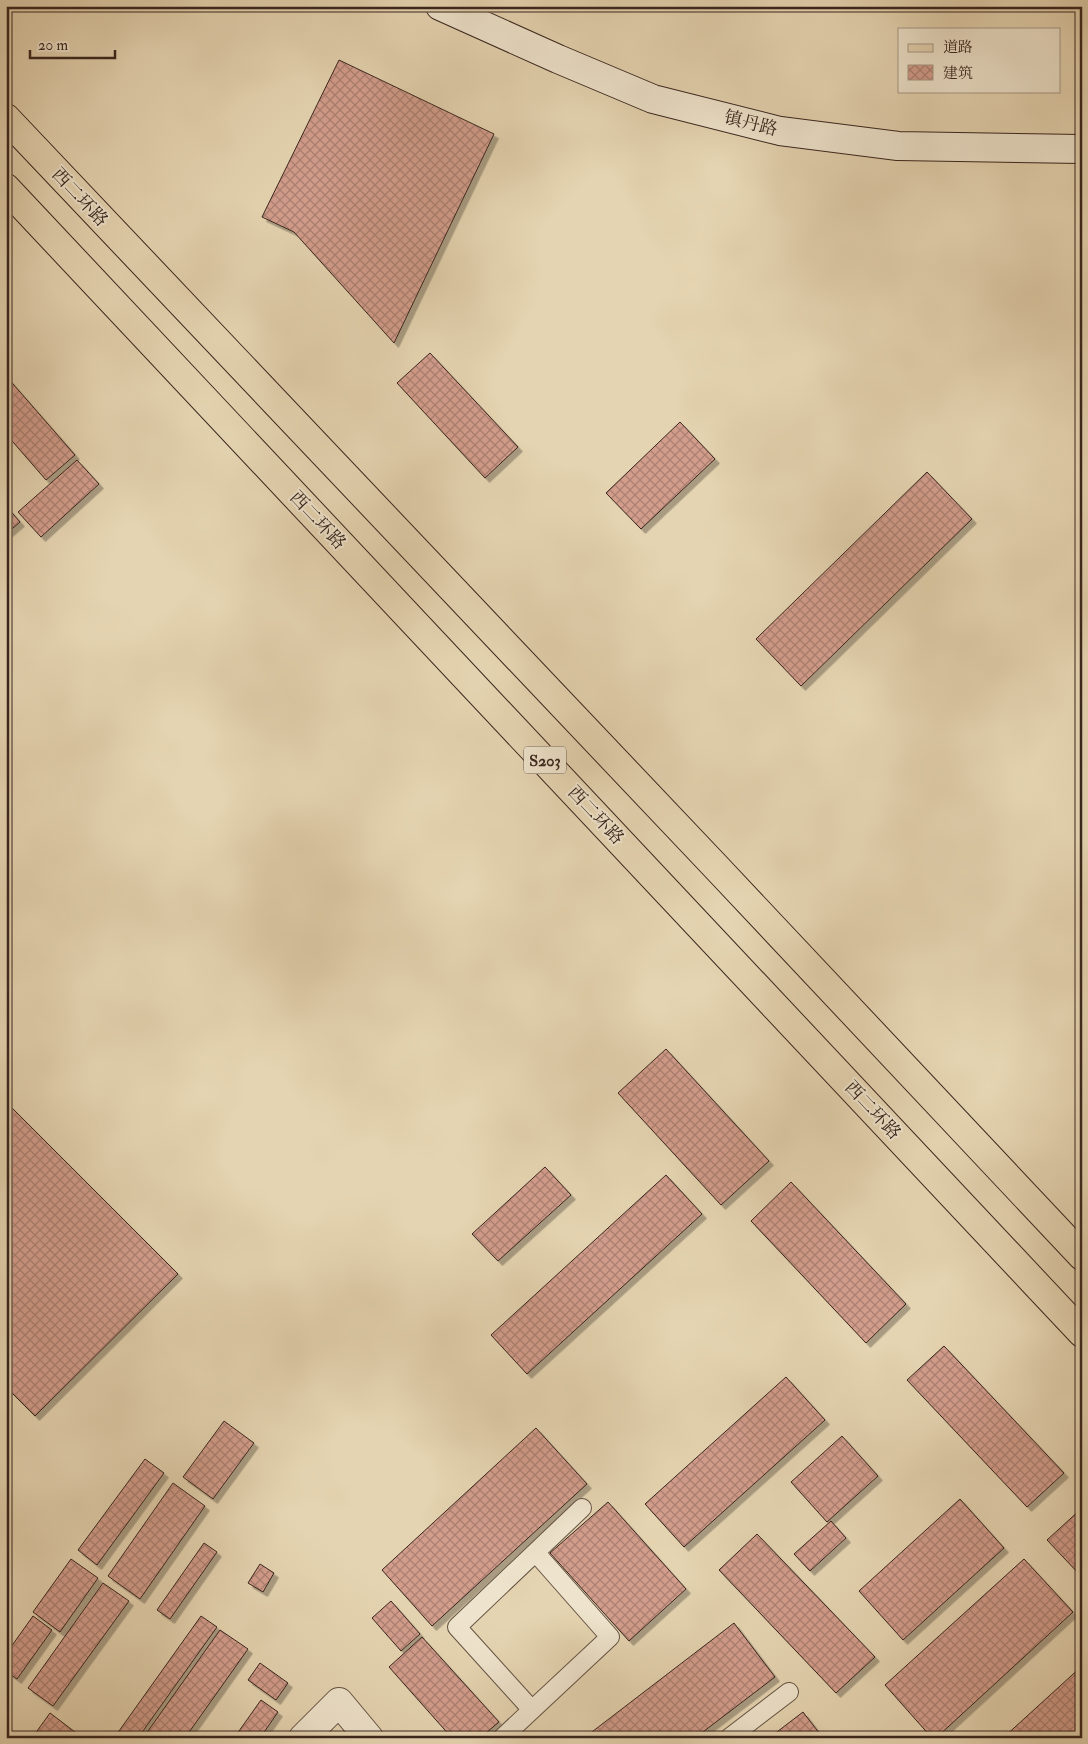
<svg xmlns="http://www.w3.org/2000/svg" width="1088" height="1744" viewBox="0 0 1088 1744" font-family="'IM FELL Double Pica','Noto Serif SC',serif">
<defs>
<pattern id="building-cross-hatch" width="8" height="8" patternUnits="userSpaceOnUse" patternTransform="scale(1.25)"><rect width="8" height="8" fill="#d39d8c"/><path d="M0 0l8 8M0 8l8-8" fill="none" stroke="#ac8072"/></pattern>
<filter id="shadow"><feDropShadow dx="4.5" dy="4.5" stdDeviation="0" flood-color="#0004"/></filter>
</defs>
<rect width="100%" height="100%" fill="#e5d4b1"/>
<filter id="stains"><feTurbulence type="fractalNoise" baseFrequency=".004" numOctaves="4"/><feColorMatrix values="0 0 0 0 .2 0 0 0 0 .09 0 0 0 0 .02 0 0 0 .5 -.17"/></filter>
<radialGradient id="worn" r=".72"><stop offset=".6" stop-color="#630" stop-opacity="0"/><stop offset="1" stop-color="#630" stop-opacity=".3"/></radialGradient>
<path fill="url(#building-cross-hatch)" stroke="#39261e" filter="url(#shadow)" d="M339,60l155,74 -100,209 -100,-111 -32,-15z
M430,353l88,94 -33,31 -88,-95z
M6,376l69,79 -29,25 -40,-46z
M680,422l35,37 -74,70 -35,-36z
M77,460l22,24 -58,53 -23,-25z
M927,472l45,47 -171,167 -45,-47z
M6,506l14,16 -14,12z
M666,1049l103,112 -48,44 -103,-112z
M6,1102l172,172 -143,142 -29,-29z
M545,1167l26,28 -73,66 -26,-27z
M666,1175l36,39 -175,160 -36,-39z
M791,1182l115,122 -40,39 -115,-122z
M944,1346l120,127 -37,34 -120,-127z
M786,1377l39,43 -141,127 -39,-43z
M224,1421l30,22 -41,56 -30,-22z
M536,1428l51,56 -155,142 -50,-56z
M842,1436l36,40 -51,46 -36,-40z
M145,1459l19,14 -67,92 -19,-15z
M173,1483l32,23 -65,93 -32,-23z
M960,1499l44,49 -101,92 -44,-49z
M608,1502l78,87 -57,52 -79,-88z
M1082,1508v69l-35,-37z
M831,1521l15,17 -36,33 -16,-17z
M757,1534l118,123 -39,36 -117,-123z
M204,1543l13,9 -47,67 -13,-9z
M71,1559l27,19 -38,54 -27,-20z
M1024,1559l49,53 -137,126h-4l-47,-53z
M260,1564l14,9 -11,19 -15,-9z
M103,1583l26,18 -76,105 -25,-18z
M391,1601l29,33 -19,17 -29,-33z
M33,1616l19,14 -35,49 -11,-8v-17z
M201,1616l16,11 -79,111h-24z
M734,1623l41,54 -80,61h-111z
M220,1630l28,19 -63,89h-42z
M422,1637l77,85 -19,16h-28l-63,-71z
M260,1663l28,20 -12,17 -28,-20z
M1082,1666v72h-79z
M261,1700l17,12 -18,26h-26z
M803,1712l20,26h-54z
M50,1713l29,22 -2,3h-45z"/>
<g fill="none" stroke-linecap="round" stroke-linejoin="round">
<g stroke="#645243" stroke-width="20">
<path id="lane" d="M532,1710l-75,-83 125,-119
M502,1738l108,-101 -74,-84
M729,1738l60,-46"/>
</g>
<g stroke="#645243" stroke-width="30">
<path id="street" d="M303,1738l36,-36 30,36"/>
</g>
<g stroke="#39261e" stroke-width="30">
<path id="secondary" d="M440,6l118,53 95,40 127,32 118,15 184,3"/>
</g>
<g stroke="#39261e" stroke-width="30">
<path id="primary" d="M6,118l712,751 364,387
M6,188l1076,1145"/>
</g>
<use href="#lane" stroke="#eee3cc" stroke-width="18"/>
<use href="#street" stroke="#eee3cc" stroke-width="28"/>
<use href="#secondary" stroke="#eee3cc" stroke-width="28"/>
<use href="#primary" stroke="#e5d4b1" stroke-width="28"/>
</g>
<g text-anchor="middle" stroke-width="4" stroke-linejoin="round" paint-order="stroke">
<rect fill="#eee3cc" stroke="#6f5f52" stroke-width="1" x="524" y="746.5" width="42" height="27" rx="4"/>
<g font-size="16" font-weight="bold" fill="#39261e">
<text x="545" y="766">S203</text>
</g>
<g font-size="18" fill="#39261e" stroke="#eee3cc">
<text transform="translate(751 123) rotate(14)" y="6">镇丹路</text>
<text transform="translate(80 197) rotate(47)" y="6">西二环路</text>
<text transform="translate(318 520) rotate(47)" y="6">西二环路</text>
<text transform="translate(596 815) rotate(47)" y="6">西二环路</text>
<text transform="translate(873 1110) rotate(47)" y="6">西二环路</text>
</g>
</g>
<rect width="1088" height="1744" fill="none" stroke="#e5d4b1" stroke-width="25"/>
<rect x="8" y="8" width="1073" height="1729" fill="none" stroke="#39261e" stroke-width="2.5"/>
<rect x="12" y="12" width="1063" height="1719" fill="none" stroke="#39261e"/>
<rect x="898" y="28" width="162" height="65" fill="#eee3cc" stroke="#a69786"/>
<rect x="908" y="44" width="25" height="8" fill="#e5d4b1" stroke="#a69786"/>
<text x="943" y="52" font-size="15" fill="#39261e">道路</text>
<rect x="908" y="65" width="25" height="15" fill="url(#building-cross-hatch)" stroke="#a69786"/>
<text x="943" y="78" font-size="15" fill="#39261e">建筑</text>
<path d="M30 50v8h85v-8" fill="none" stroke="#39261e" stroke-width="2.5"/>
<text x="38" y="50" font-size="15" fill="#39261e" stroke="#eee3cc" stroke-width="4" paint-order="stroke">20 m</text>
<rect width="100%" height="100%" filter="url(#stains)"/>
<rect width="100%" height="100%" fill="url(#worn)"/>
</svg>
